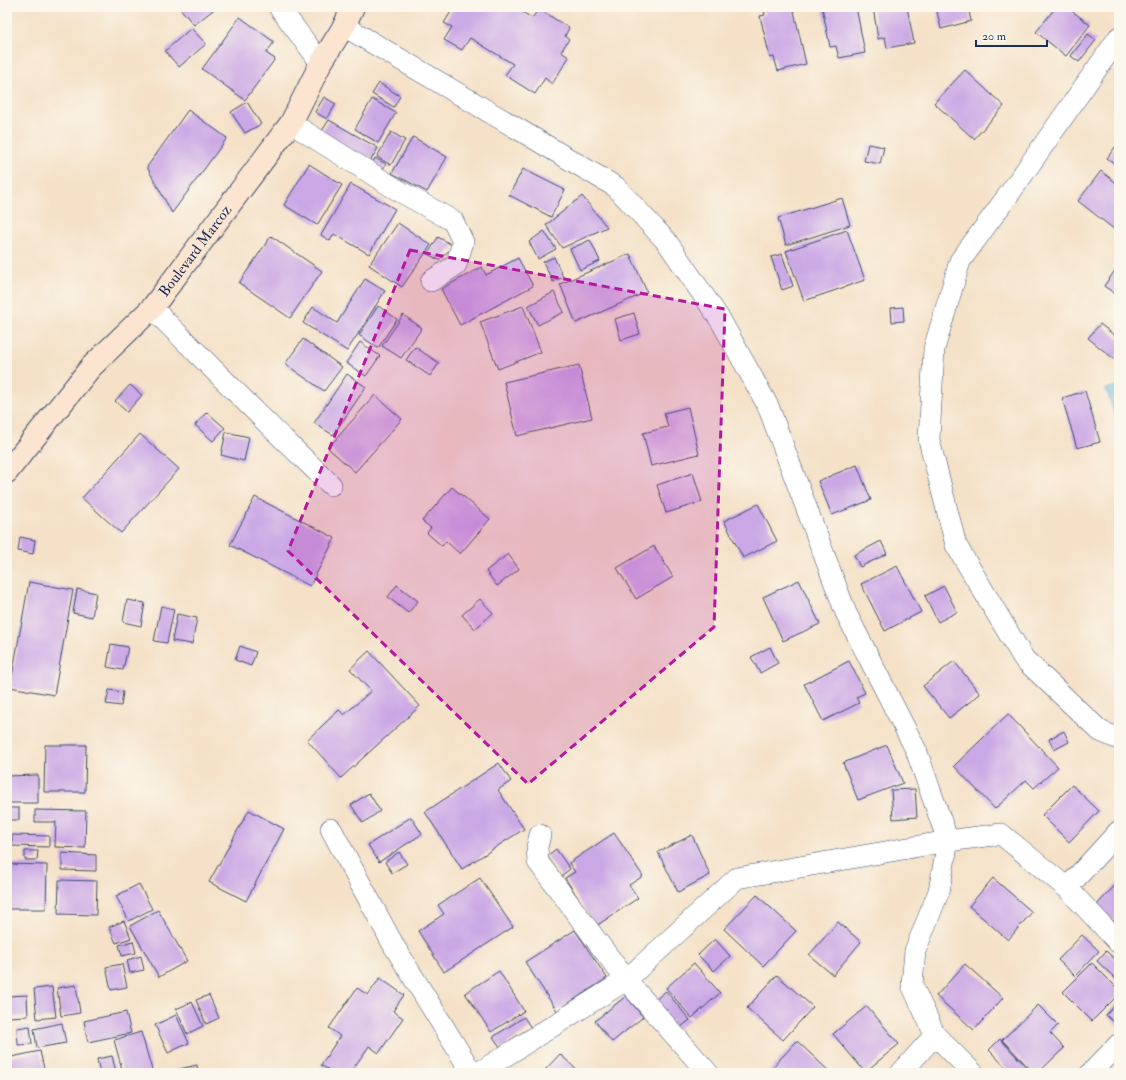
<svg xmlns="http://www.w3.org/2000/svg" width="1126" height="1080" viewBox="0 0 1126 1080" font-family="'IM FELL Double Pica',serif">
<rect width="100%" height="100%" fill="#fbf7ec"/>
<filter id="ink" filterUnits="userSpaceOnUse"><feTurbulence type="fractalNoise" baseFrequency=".025" numOctaves="2"/><feDisplacementMap in="SourceGraphic" scale="8" xChannelSelector="R" yChannelSelector="G"/><feConvolveMatrix kernelMatrix="1 2 1 2 8 2 1 2 1" color-interpolation-filters="sRGB"/></filter>
<filter id="wash" filterUnits="userSpaceOnUse"><feTurbulence type="fractalNoise" baseFrequency=".012" numOctaves="4" result="noise"/><feDisplacementMap in="SourceGraphic" scale="16" xChannelSelector="R" yChannelSelector="G"/><feGaussianBlur stdDeviation="0.9" result="paint"/><feColorMatrix in="noise" values="0 0 0 0 0 0 0 0 0 0 0 0 0 0 0 0 0 1.4 0 .05"/><feComposite in="paint" operator="in"/></filter>
<g filter="url(#wash)">
<rect width="100%" height="100%" fill="#f4e1c7"/>
<path fill="#63b4de" stroke="#3f729e" d="M1119,385v42l-13,-38z"/>
<g id="blocks">
<path fill="#caa8e5" d="M179,7h38l-23,18z
M454,7h60l18,11 7,-9 30,19 -4,8 4,3 -8,13 8,5 -17,27 -7,-6 -10,16 -30,-19 8,-11 -43,-26 -8,12 -18,-10 8,-13 -8,-4z
M763,7h30l13,57 -28,7 -4,-14 -4,1 -10,-42 5,-1z
M822,7h34l9,46 -26,5 -3,-12 -6,1z
M873,7h34l7,36 -27,5 -2,-11 -7,2z
M936,7h32l3,14 -30,8z
M1056,7h11l23,18 -24,31 -30,-24z
M240,17l34,25 -8,11 9,6 -30,41 -43,-31z
M191,28l15,16 -27,23 -14,-16z
M1088,34l8,6 -17,22 -8,-6z
M965,70l39,36 -30,33 -40,-36z
M379,83l21,13 -6,11 -22,-13z
M324,97l12,7 -9,15 -12,-7z
M372,99l24,14 -18,30 -23,-14z
M247,102l14,22 -16,9 -14,-21z
M188,110l39,28 -55,75 -25,-46z
M329,120l49,28 -11,18 -49,-29z
M391,132l14,8 -14,25 -14,-8z
M413,137l34,20 -20,35 -35,-19z
M1119,142v25l-12,-9z
M868,144l16,3 -4,17 -16,-3z
M375,158l11,6 -5,9 -11,-6z
M309,164l33,21 -25,40 -33,-20z
M523,169l42,21 -14,27 -42,-22z
M1101,171l18,14v48l-41,-32z
M351,184l44,25 -26,45 -35,-20 -4,7 -9,-6z
M582,196l25,31 -45,21 -16,-23z
M842,198l8,27 -64,20 -8,-27z
M398,223l33,22 -29,42 -33,-22z
M847,230l18,50 -61,21 -18,-50z
M544,231l12,18 -18,10 -9,-17z
M271,236l51,35 -32,47 -51,-35z
M438,237l16,9 -15,14 -11,-6z
M590,240l10,21 -20,9 -10,-21z
M630,254l17,38 -71,31 -16,-39z
M782,254l11,32 -11,4 -11,-33z
M554,257l9,20 -10,5 -10,-20z
M518,258l15,28 -73,39 -19,-36 41,-22 4,8z
M1119,265v27l-2,3 -13,-9z
M365,279l20,12 -38,60 -44,-28 10,-16 24,16z
M554,292l10,20 -26,13 -10,-19z
M378,306l19,13 -19,29 -19,-13z
M523,306l18,46 -43,17 -18,-47z
M903,307l1,14 -12,1 -1,-14z
M634,313l6,21 -19,6 -6,-21z
M403,315l19,13 -21,30 -19,-12z
M1100,324l19,15v15l-5,5 -26,-21z
M303,339l39,28 -18,24 -39,-27z
M360,342l20,14 -14,20 -20,-13z
M415,347l24,16 -9,13 -24,-16z
M579,365l13,53 -75,18 -13,-54z
M347,374l19,13 -33,48 -19,-12z
M130,385l12,10 -15,17 -12,-11z
M1085,391l15,51 -23,6 -15,-50z
M375,395l27,24 -47,53 -27,-24z
M688,407l11,47 -48,12 -8,-33 25,-6 -4,-14z
M207,412l18,16 -12,13 -18,-16z
M226,432l23,5 -5,24 -23,-6z
M140,434l39,35 -58,64 -39,-35z
M857,465l14,35 -39,15 -14,-34z
M693,473l9,29 -36,11 -9,-28z
M452,487l38,32 -30,35 -14,-13 -4,5 -15,-13 4,-5 -9,-7z
M255,497l80,41 -25,48 -80,-41z
M758,504l19,37 -34,17 -19,-37z
M20,537l15,3 -2,14 -15,-3z
M881,541l6,13 -27,13 -6,-12z
M654,546l19,31 -37,22 -19,-31z
M508,554l11,15 -22,17 -11,-15z
M897,566l24,46 -36,19 -24,-47z
M799,580l21,44 -37,17 -20,-44z
M29,582l44,8 -19,105 -44,-8z
M397,585l21,16 -10,12 -20,-16z
M944,586l13,26 -19,10 -13,-26z
M77,589l19,4 -4,24 -19,-4z
M480,599l13,14 -18,16 -13,-14z
M127,600l18,3 -4,23 -18,-4z
M161,606l13,3 -7,34 -13,-2z
M177,614l20,4 -5,26 -20,-3z
M111,644l17,3 -5,23 -16,-3z
M240,646l16,6 -5,14 -16,-6z
M770,647l8,16 -18,10 -9,-16z
M369,651l51,55 -79,72 -34,-38 32,-30 5,5 27,-24 -21,-22z
M849,661l16,32 -9,4 3,6 -36,18 -19,-37z
M954,661l26,33 -31,24 -26,-32z
M109,690l14,2 -2,14 -15,-2z
M1008,714l50,53 -24,21 -8,-8 -31,29 -41,-43z
M1064,731l5,11 -15,8 -5,-11z
M45,745h41l-1,47h-41z
M887,745l16,38 -45,17 -15,-37z
M499,763l12,18 -13,9 26,39 -62,40 -37,-57z
M38,775v28h-31v-27z
M1072,785l27,26 -30,31 -27,-27z
M915,789l2,28 -24,2 -2,-29z
M369,793l11,18 -17,12 -12,-18z
M7,808h12v12h-12z
M35,810l51,1 -1,37 -30,-1 1,-25h-21z
M249,810l35,19 -38,72 -37,-19z
M411,817l11,17 -43,28 -11,-17z
M614,833l29,43 -14,9 9,13 -42,28 -31,-48 10,-6 -6,-9z
M12,835l37,1v11l-37,-1z
M692,835l18,40 -32,17 -20,-40z
M556,849l14,20 -9,7 -14,-20z
M25,851h13l-1,9h-12z
M399,852l8,12 -15,9 -7,-11z
M62,853l34,2v16l-34,-1z
M7,864l40,1 -1,44h-39z
M480,878l33,49 -69,45 -26,-41 26,-17 -6,-9z
M993,878l39,34 -24,28 -39,-34z
M59,880l38,1 -1,34 -38,-1z
M1119,881v34l-7,8 -17,-16z
M139,884l13,25 -23,12 -13,-25z
M757,895l39,36 -33,35 -39,-37z
M158,910l29,51 -28,16 -29,-51z
M124,921l7,17 -15,5 -7,-16z
M838,922l23,20 -28,33 -24,-20z
M575,930l32,48 -50,33 -32,-49z
M1082,935l17,16 -24,25 -17,-16z
M715,939l15,17 -16,15 -16,-16z
M133,941l3,12 -14,3 -3,-11z
M1106,951l13,12v19l-22,-21z
M141,956l3,14 -14,3 -3,-13z
M694,963l26,30 -28,25 -26,-30z
M1092,963l27,27v4l-27,27 -29,-29z
M122,964l5,23 -16,3 -5,-23z
M965,964l38,34 -29,32 -38,-34z
M499,971l25,40 -33,21 -26,-39z
M777,975l36,32 -30,33 -36,-32z
M380,978l24,17 -11,16 10,7 -24,35 -10,-7 -19,27h-17l-12,-8 19,-29 -11,-8 28,-40 11,7z
M76,985l4,28 -19,3 -4,-28z
M52,987l4,30 -19,2 -3,-30z
M666,991l24,29 -13,10 -23,-29z
M27,995l1,21 -21,1v-21z
M209,995l10,23 -13,6 -10,-24z
M626,996l17,21 -31,25 -17,-21z
M1119,1001v26l-13,-12z
M192,1002l11,24 -16,8 -11,-25z
M1038,1005l20,20 -8,8 14,15 -26,25h-4l-32,-33z
M867,1006l32,38 -34,28 -32,-38z
M126,1012l5,21 -43,9 -4,-21z
M176,1015l13,28 -21,10 -13,-28z
M524,1017l7,11 -30,20 -8,-11z
M62,1023l4,20 -29,5 -3,-19z
M7,1026l5,21 -5,1z
M30,1026l2,18 -14,1 -1,-17z
M141,1032l11,38 -9,3h-20l-9,-33z
M1000,1039l32,34h-21l-22,-23z
M797,1041l34,32h-64z
M40,1051l5,22h-38v-15z
M560,1054l20,19h-38z
M112,1056l4,16 -16,1 -3,-14z
M197,1065l1,8h-30l-1,-1z"/>
</g>
</g>
<g filter="url(#ink)">
<use href="#blocks" fill-opacity="0" stroke="#3c4a6e" stroke-width="1"/>
<g fill="none" stroke-linecap="round" stroke-linejoin="round">
<g stroke="#3c4a6e" stroke-width="22">
<path id="street" d="M279,7l42,56
M344,26l272,161 51,55 54,79 47,85 78,207 70,137 32,91 -9,50 -24,60 -3,34 23,50 38,38
M1119,37l-107,153 -52,71 -26,88 -5,91 27,105 68,114 76,72 19,8
M291,123l103,65 59,33 10,21 -7,23 -25,16
M152,308l122,122 57,55
M331,829l63,117 78,127
M540,835l-3,12 1,15 88,118 82,93
M1067,888l52,-57
M478,1073l148,-93 111,-102 211,-37 53,-7 66,54 52,55
M901,1073l34,-38
M1091,1073l28,-29"/>
</g>
<g stroke="#3c4a6e" stroke-width="24">
<g id="secondary">
<path id="s1" d="M7,472l84,-105 61,-59 139,-185 30,-60 23,-37 9,-19"/>
</g>
</g>
<use href="#street" stroke="#fff" stroke-width="21"/>
<use href="#secondary" stroke="#fce5d0" stroke-width="22"/>
</g>
</g>
<path fill="#b5179e" fill-opacity="0.2" stroke="#b5179e" stroke-width="3" stroke-dasharray="8 5" stroke-linejoin="round" d="M410,250l315,59 -11,318 -186,157 -240,-233z"/>
<g text-anchor="middle" stroke-width="3" stroke-linejoin="round" paint-order="stroke">
<g font-size="15" fill="#1b2f5e" stroke="#fbf7ec">
<text dy="5" stroke="none"><textPath href="#s1" startOffset="291">Boulevard Marcoz</textPath></text>
</g>
</g>
<rect width="1126" height="1080" fill="none" stroke="#fbf7ec" stroke-width="24"/>
<path d="M976 40v6h71v-6" fill="none" stroke="#1b2f5e" stroke-width="2"/>
<text x="982" y="40" font-size="12" fill="#1b2f5e" stroke="#fbf7ec" stroke-width="3" paint-order="stroke">20 m</text>
</svg>
